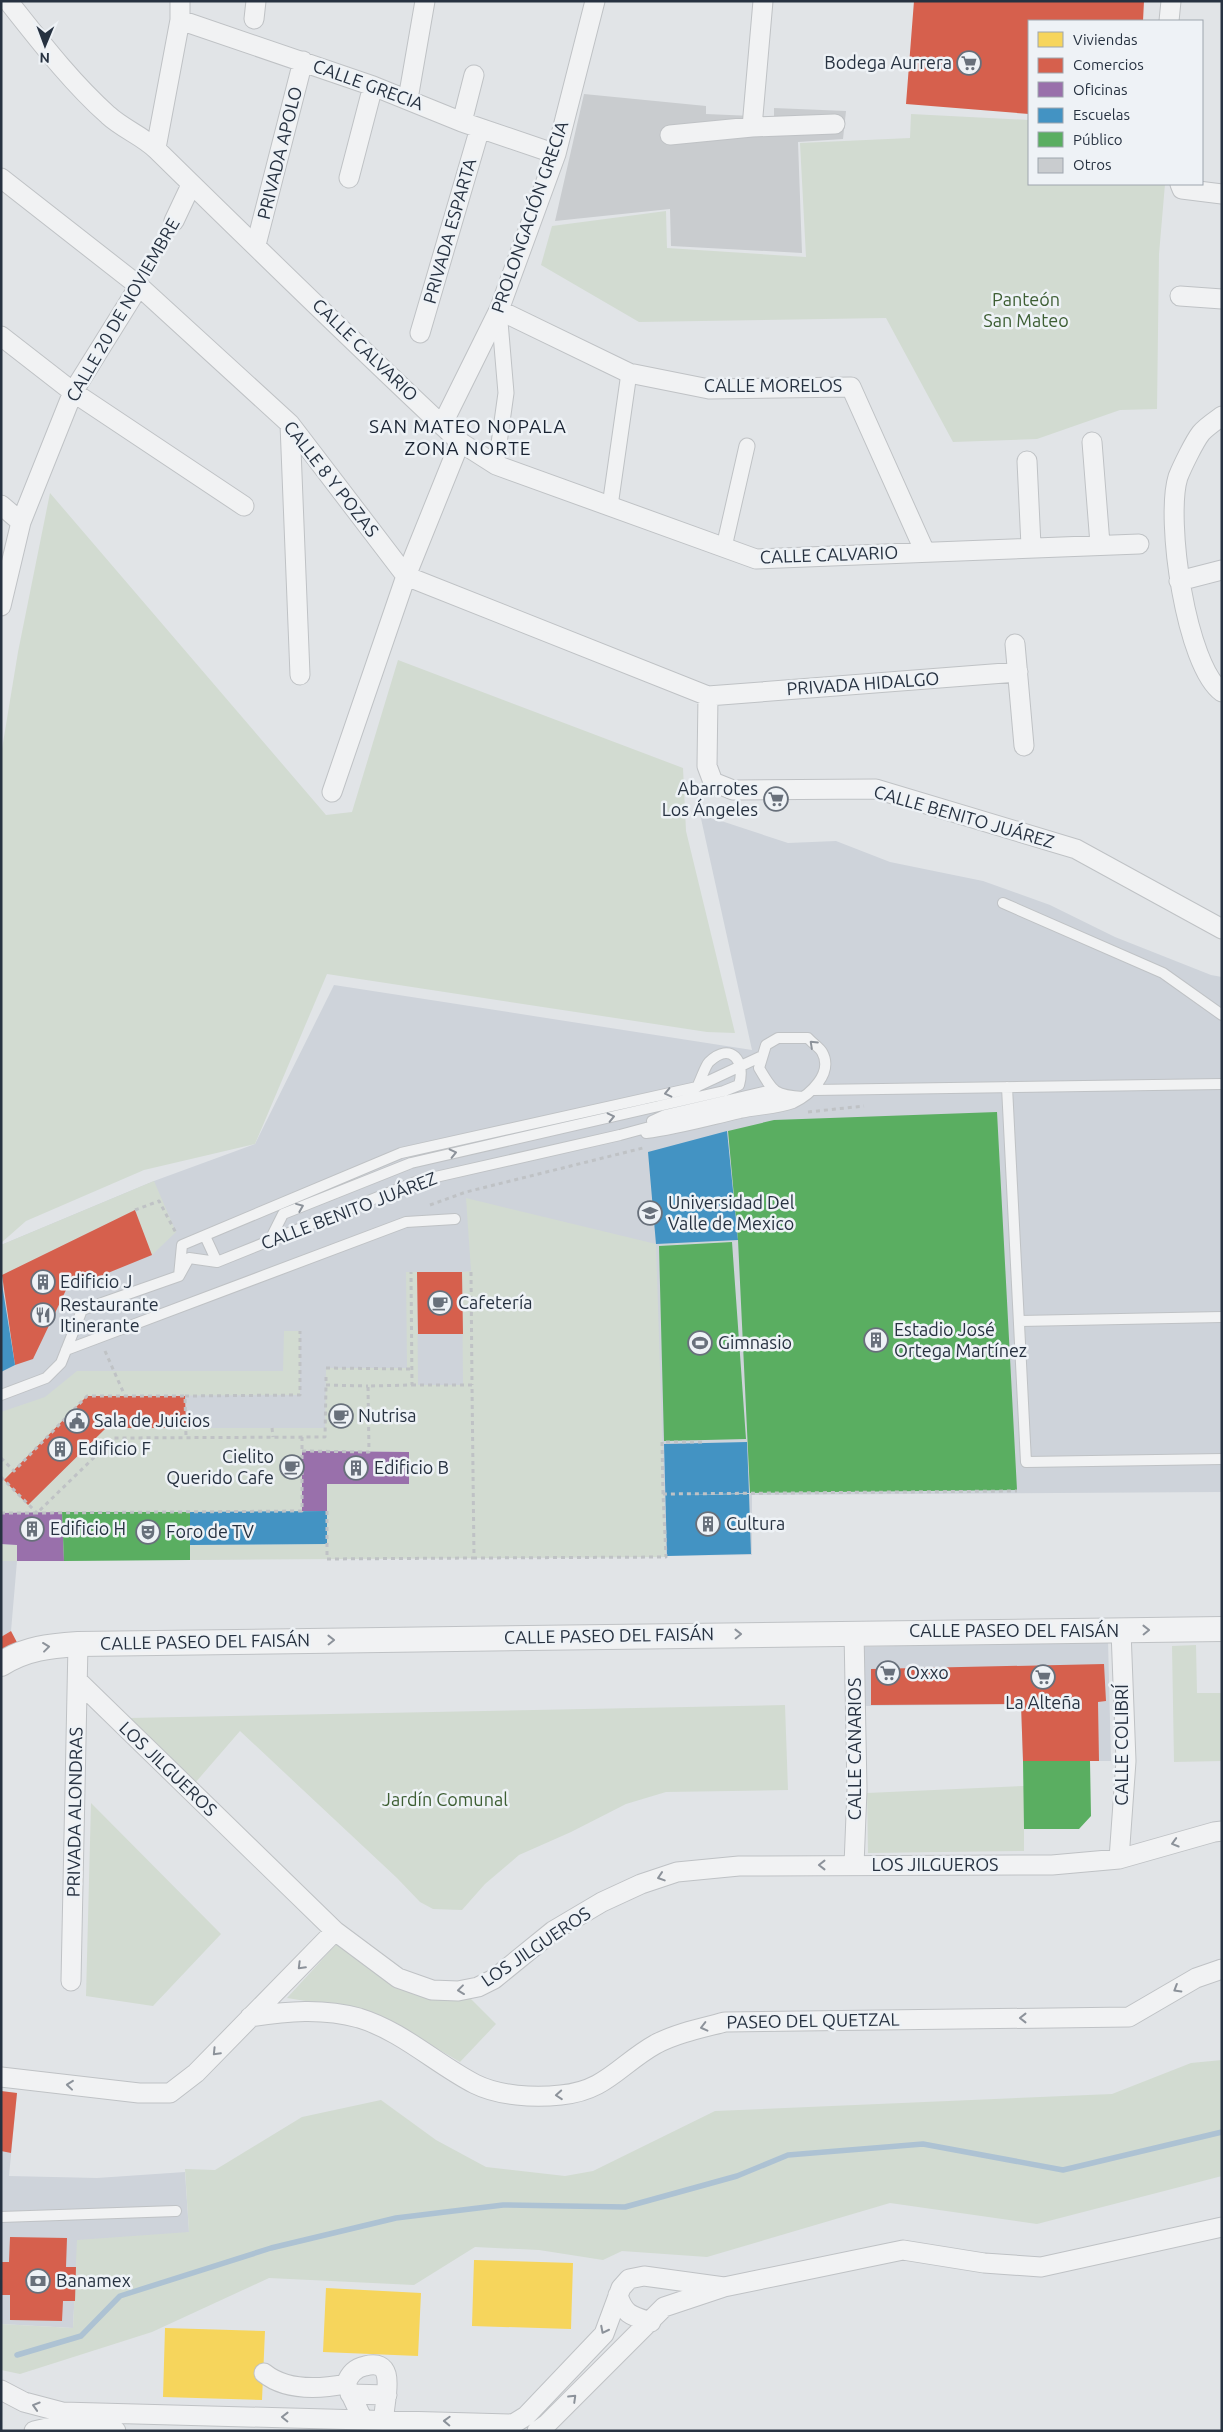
<svg xmlns="http://www.w3.org/2000/svg" width="1223" height="2432" viewBox="0 0 1223 2432" font-family="Ubuntu,sans-serif">
<rect width="100%" height="100%" fill="#e1e4e7"/>
<path fill="#ced3da" d="M700,814l88,29 48,-2 54,21 93,19 67,24 65,32 96,38 11,2v515l-470,3v60l-735,6 -6,70 -10,6v-392l153,-64 101,-37 79,-159 418,65z
M1108,1640l3,121h-88l-2,-57 -159,2 -1,-59z
M1,2091l16,2 -8,83 88,2 88,-6 4,60 -113,35 -3,61 -72,-4z"/>
<path fill="#d2dbd1" d="M911,114l118,6v64h136l-6,70 -2,155 -37,1 -83,29 -84,3 -67,-124 -247,4 -98,-57 11,-39 114,-15 1,37 139,9 -6,-114 110,-5z
M50,493l276,322 26,-3 46,-152 285,108 3,63 49,202 -28,-1 -380,-58 -72,170 -111,26 -118,51 -25,22v-488l17,-103z
M154,1181l22,51 -24,23 -17,-45 -133,65 -1,-30z
M466,1198l190,46 10,313 -476,3v-15l137,-1v-60h82v-32l-107,-1v60l-301,2v-101l44,-15 32,-26h206l1,-40h16v64l-213,1 -82,84 23,25 78,-77h219l1,-60h81l-1,-96h11l1,113h45l-1,-113 9,-1z
M1,1544l16,1v16h-16z
M1196,1645l1,48h25v68l-48,1 -2,-116z
M785,1705l3,85 -122,2 -40,12 -55,28 -52,23 -34,29 -23,26 -29,-1 -13,-7 -23,-24 -157,-147 -45,52 -66,-65z
M1024,1786v65l-156,2 -1,-60z
M91,1803l130,131 -68,72 -67,-10z
M340,1940l35,26 92,29 29,29 -36,38 -63,-37 -60,-19 -50,-8z
M1222,2060v116l-185,48 -147,-21 -183,54 -85,-6 -19,9 -64,-10 -64,-3 -61,38 -145,-7 -117,54 -132,42 -19,-4v-46l72,4 4,-88 112,-8 -4,-63 30,1 87,-53 79,-17 55,40 50,27 79,9 28,-5 122,-60 397,-17 79,-31z"/>
<path fill="#f6d55c" d="M474,2260l99,3 -2,66 -99,-3z
M326,2288l95,5 -3,63 -95,-4z
M165,2328l100,3 -3,69 -99,-3z"/>
<path fill="#d6604d" d="M914,1l38,1 192,-1 -1,20h-114v93l-123,-10z
M135,1210l17,45 -86,35 -33,69 -18,6 -13,-90z
M417,1272h45l1,62h-45z
M87,1396h98l1,32h-80l-78,77 -24,-25z
M11,1631l10,19 -20,11v-24z
M1104,1664l2,37 -8,1 1,59h-76l-2,-57 -150,1v-36z
M1,2091l16,2 -6,60 -10,-2z
M10,2237l57,1 -1,29h10l-1,34h-12l-1,20 -52,-1v-25h-9v-33h8z"/>
<path fill="#9970ab" d="M302,1451l107,1v32h-82v27h-25z
M62,1512l2,49h-47v-16l-16,-1v-31z"/>
<path fill="#4393c3" d="M727,1131l11,109 -82,4 -8,-92z
M1,1278l14,87 -14,7z
M747,1442l2,51 -65,2 65,-1 2,60 -84,2 -3,-112z
M327,1511v33l-137,1v-33z"/>
<path fill="#5aae61" d="M997,1112l20,378 -267,3 -12,-253 -10,-109 46,-11z
M732,1242l14,197 -82,2 -5,-195z
M62,1512h128v48l-126,1z
M1023,1761h67l1,55 -12,13h-55z"/>
<g fill="none" stroke-linecap="round" stroke-linejoin="round">
<path stroke="#adc2d3" stroke-width="5.5" d="M17,2355l64,-19 39,-40 151,-48 125,-30 107,-13 122,2 112,-31 51,-21 135,-11 140,26 159,-38"/>
</g>
<path fill="#c9cccf" d="M584,94l122,12v8l68,3v-9l72,3 -3,28 -45,3 4,111 -131,-7 -1,-37 -115,12z"/>
<g fill="none" stroke-linecap="round" stroke-linejoin="round">
<g stroke="#bfc2c5" stroke-width="12">
<path id="service" d="M1003,903l160,70 59,42
M698,1086l62,-29
M1007,1087l19,375 196,-3
M814,1090l408,-6
M652,1121l13,-6 107,-25
M646,1133c32,-4 63,-13 94,-20 16,-4 38,-4 53,-10 17,-8 41,-30 29,-51 -3,-5 -10,-9 -14,-14h-30l-12,7 -7,23c14,24 15,27 44,29
M205,1236l12,26
M179,1276l3,-31 219,-92 296,-66c4,-7 8,-21 12,-25 22,-21 37,-1 30,23l-15,6 -313,72 -128,51 -14,28
M1020,1321l202,-4
M66,1350l340,-128 49,-3
M1,1395l45,-17 15,-15 21,-53 97,-34 10,-18 28,4 201,-81 202,-46 48,-13 114,-26
M1,2217l175,-6"/>
</g>
<g stroke="#bfc2c5" stroke-width="17">
<path id="pedestrian" d="M496,465l10,-72 -7,-83
M610,506l19,-133
M724,547l23,-101"/>
</g>
<g stroke="#bfc2c5" stroke-width="21">
<path id="minor" d="M8,1c31,39 63,81 100,114 15,14 35,21 49,35 100,98 201,197 303,292l36,23 260,94 383,-15
M254,19l2,-18
M180,20l193,66 89,36 94,32
M1169,21l2,-20
M408,99l17,-98
M462,122l12,-47
M752,127l11,-126
M670,135l82,-8 83,-3
M156,148l24,-128v-19
M1,178l138,108 151,138 116,152 302,120 310,-24
M349,178l24,-92
M1180,184l2,5 40,5
M174,221l17,-36
M256,245l47,-184
M1180,296l42,3
M499,310l130,63 80,16 142,-2 74,165
M420,333l60,-205
M1,336l72,56 171,114
M1222,416c-7,5 -16,11 -21,17 -7,9 -19,34 -23,44 -13,42 8,189 44,215
M290,424l10,251
M442,425l57,-115 57,-156 39,-153
M1092,442l8,102
M1027,461l4,85
M1,505l20,17
M1179,581l43,-11
M1,606l20,-84 52,-130 66,-106
M1015,644l9,102
M708,696l-1,70 6,16 20,8 143,-1 200,60 146,80
M332,792l74,-216 54,-134
M78,1681l257,250 63,47 34,12 26,1 20,-4 16,-8 59,-48 49,-29 39,-18 36,-12 62,-6 313,-1 67,-6 95,-27 8,-1
M1119,1859l7,-98 -5,-130
M854,1865l3,-75 -3,-158
M71,1981l7,-337
M250,2017c37,-6 73,-9 109,1 43,13 77,46 116,66 24,12 59,14 86,11 45,-4 59,-31 95,-51 21,-11 46,-16 69,-22l404,-5 67,-39 26,-9
M1,2077l138,16h31l26,-20 139,-142
M618,2295c6,20 14,21 33,27
M264,2373c22,18 56,16 82,11 3,-9 9,-16 19,-18 35,-9 18,36 19,53
M346,2384l16,34v9
M1,2390l23,12 38,10 451,12 13,-8 78,-82 17,-46 8,-9 15,-3 80,11
M350,2394l37,1
M34,2431l13,-3 69,3
M537,2431l10,-7 117,-117 60,-20 179,-37 81,13 57,4 181,-40"/>
</g>
<g stroke="#bfc2c5" stroke-width="26">
<path id="tertiary" d="M1,1664c25,-16 49,-18 77,-20l1144,-15"/>
</g>
<path stroke="#bfc2c5" stroke-width="3" stroke-dasharray="4 4" stroke-linecap="butt" d="M147,271l18,-34
M808,1112l56,-6
M430,1205l36,-13 177,-44
M135,1210l24,-9 17,32
M471,1272l1,113
M105,1351l20,45
M326,1368l86,1
M326,1377v8l42,1
M412,1385h60l2,173 192,-1 -3,-63 354,-3
M185,1396l115,-1v-64
M272,1428l1,9
M302,1437v14
M1,1458l13,13 73,-75h98l1,41
M1,1477l36,36 265,-2v-60l67,1 -1,-66 44,-1 -1,-113
M663,1494l-1,-52h43
M327,1511v48l147,-1
M1,1513h36l77,-75 211,-1 1,-52"/>
<use href="#service" stroke="#f1f2f3" stroke-width="10"/>
<use href="#pedestrian" stroke="#f1f2f3" stroke-width="15"/>
<use href="#minor" stroke="#f1f2f3" stroke-width="19"/>
<use href="#tertiary" stroke="#f1f2f3" stroke-width="24"/>
</g>
<defs><path id="oneway-chevron" d="M-2-3.5L2.5 0L-2 3.5" fill="none" stroke-width="1.6" stroke-linecap="round" stroke-linejoin="round" transform="scale(1.25)"/></defs>
<g stroke="#8c929a">
<use href="#oneway-chevron" transform="translate(813 1044) rotate(-137)"/>
<use href="#oneway-chevron" transform="translate(668 1093) rotate(167)"/>
<use href="#oneway-chevron" transform="translate(611 1117) rotate(-13)"/>
<use href="#oneway-chevron" transform="translate(453 1153) rotate(-13)"/>
<use href="#oneway-chevron" transform="translate(300 1207) rotate(-22)"/>
<use href="#oneway-chevron" transform="translate(1146 1630) rotate(-1)"/>
<use href="#oneway-chevron" transform="translate(738 1634) rotate(-1)"/>
<use href="#oneway-chevron" transform="translate(331 1640) rotate(-1)"/>
<use href="#oneway-chevron" transform="translate(46 1647) rotate(-7)"/>
<use href="#oneway-chevron" transform="translate(1175 1843) rotate(164)"/>
<use href="#oneway-chevron" transform="translate(822 1865) rotate(180)"/>
<use href="#oneway-chevron" transform="translate(661 1877) rotate(162)"/>
<use href="#oneway-chevron" transform="translate(301 1966) rotate(135)"/>
<use href="#oneway-chevron" transform="translate(1177 1989) rotate(149)"/>
<use href="#oneway-chevron" transform="translate(461 1990) rotate(173)"/>
<use href="#oneway-chevron" transform="translate(1023 2018) rotate(180)"/>
<use href="#oneway-chevron" transform="translate(704 2027) rotate(166)"/>
<use href="#oneway-chevron" transform="translate(216 2052) rotate(134)"/>
<use href="#oneway-chevron" transform="translate(70 2085) rotate(-174)"/>
<use href="#oneway-chevron" transform="translate(559 2095) rotate(176)"/>
<use href="#oneway-chevron" transform="translate(604 2330) rotate(117)"/>
<use href="#oneway-chevron" transform="translate(573 2398) rotate(-44)"/>
<use href="#oneway-chevron" transform="translate(36 2406) rotate(-163)"/>
<use href="#oneway-chevron" transform="translate(285 2417) rotate(-179)"/>
<use href="#oneway-chevron" transform="translate(447 2421) rotate(-178)"/>
</g>
<defs>
<g id="supermarket-ring" transform="scale(1.25)"><circle r="9.5" fill="#eef2f6" stroke="#68707b" stroke-width="1.5"/><path d="M-6-5.5h2.5l.6 2H6L4.5 2H-2.5L-4.4-4H-6ZM-1.5 3.2a1.3 1.3 0 1 0 .1 0ZM3 3.2a1.3 1.3 0 1 0 .1 0Z" fill="#68707b"/></g>
<g id="university-ring" transform="scale(1.25)"><circle r="9.5" fill="#eef2f6" stroke="#68707b" stroke-width="1.5"/><path d="M0-5L7-2L0 1L-7-2ZM-4 1L0 2.5L4 1V4Q0 6-4 4Z" fill="#68707b"/></g>
<g id="building-ring" transform="scale(1.25)"><circle r="9.5" fill="#eef2f6" stroke="#68707b" stroke-width="1.5"/><path d="M-4-6H4V6H1V3H-1V6H-4ZM-2.5-4.3h1.7v1.8h-1.7ZM.8-4.3h1.7v1.8H.8ZM-2.5-1h1.7V.8h-1.7ZM.8-1h1.7V.8H.8Z" fill="#68707b"/></g>
<g id="cafe-ring" transform="scale(1.25)"><circle r="9.5" fill="#eef2f6" stroke="#68707b" stroke-width="1.5"/><path d="M-5.5-4.5H6V0H3Q3 3.5 0 3.5H-2.5Q-5.5 3.5-5.5 0ZM3-3.2v2h1.7v-2ZM-6 4.5H4V6H-6Z" fill="#68707b"/></g>
<g id="restaurant-ring" transform="scale(1.25)"><circle r="9.5" fill="#eef2f6" stroke="#68707b" stroke-width="1.5"/><path d="M-5-6h1v4h1v-4h1v4h1v-4h1v5L-1.5 .5V6h-2V.5L-5-1ZM5-6V6H3V1.5H1.5Q1.5-4 5-6Z" fill="#68707b"/></g>
<g id="stadium-ring" transform="scale(1.25)"><circle r="9.5" fill="#eef2f6" stroke="#68707b" stroke-width="1.5"/><path d="M0-5a6.5 5 0 1 0 0 10a6.5 5 0 1 0 0-10ZM-3.5-1.8h7v3.6h-7Z" fill="#68707b"/></g>
<g id="civic-ring" transform="scale(1.25)"><circle r="9.5" fill="#eef2f6" stroke="#68707b" stroke-width="1.5"/><path d="M-.6-6.5H3V-4.5H.6V-3L4-1V1h2V6H-6V1h2V-1L-.6-3ZM-1.2 2.5V6h2.4V2.5Z" fill="#68707b"/></g>
<g id="theatre-ring" transform="scale(1.25)"><circle r="9.5" fill="#eef2f6" stroke="#68707b" stroke-width="1.5"/><path d="M-5-5.5Q0-4 5-5.5V0Q5 5 0 6Q-5 5-5 0ZM-3.3-2.5H-1v1.5H-3.3ZM1-2.5H3.3v1.5H1ZM-2.8 1Q0 5.5 2.8 1Z" fill="#68707b"/></g>
<g id="bank-ring" transform="scale(1.25)"><circle r="9.5" fill="#eef2f6" stroke="#68707b" stroke-width="1.5"/><path d="M-6-4H6V4H-6ZM0-2.3a2.3 2.3 0 1 0 0 4.6a2.3 2.3 0 1 0 0-4.6Z" fill="#68707b"/></g>
</defs>
<g fill-rule="evenodd">
<use href="#supermarket-ring" x="969" y="63"/>
<use href="#supermarket-ring" x="776" y="799"/>
<use href="#university-ring" x="650" y="1213"/>
<use href="#building-ring" x="43" y="1282"/>
<use href="#cafe-ring" x="440" y="1303"/>
<use href="#restaurant-ring" x="43" y="1315"/>
<use href="#building-ring" x="876" y="1340"/>
<use href="#stadium-ring" x="700" y="1343"/>
<use href="#cafe-ring" x="341" y="1416"/>
<use href="#civic-ring" x="77" y="1421"/>
<use href="#building-ring" x="60" y="1449"/>
<use href="#cafe-ring" x="292" y="1467"/>
<use href="#building-ring" x="356" y="1468"/>
<use href="#building-ring" x="708" y="1524"/>
<use href="#building-ring" x="32" y="1529"/>
<use href="#theatre-ring" x="148" y="1532"/>
<use href="#supermarket-ring" x="888" y="1673"/>
<use href="#supermarket-ring" x="1043" y="1677"/>
<use href="#bank-ring" x="38" y="2281"/>
</g>
<g text-anchor="middle" stroke-width="5" stroke-linejoin="round" paint-order="stroke">
<g font-size="18" fill="#273241" stroke="#eef2f6" text-anchor="start">
<text x="952" y="69" text-anchor="end">Bodega Aurrera</text>
<text x="758" y="795" text-anchor="end">Abarrotes<tspan x="758" dy="21">Los Ángeles</tspan></text>
<text x="668" y="1209">Universidad Del<tspan x="668" dy="21">Valle de Mexico</tspan></text>
<text x="60" y="1288">Edificio J</text>
<text x="458" y="1309">Cafetería</text>
<text x="60" y="1311">Restaurante<tspan x="60" dy="21">Itinerante</tspan></text>
<text x="894" y="1336">Estadio José<tspan x="894" dy="21">Ortega Martínez</tspan></text>
<text x="718" y="1349">Gimnasio</text>
<text x="358" y="1422">Nutrisa</text>
<text x="94" y="1427">Sala de Juicios</text>
<text x="78" y="1455">Edificio F</text>
<text x="274" y="1463" text-anchor="end">Cielito<tspan x="274" dy="21">Querido Cafe</tspan></text>
<text x="374" y="1474">Edificio B</text>
<text x="726" y="1530">Cultura</text>
<text x="50" y="1535">Edificio H</text>
<text x="166" y="1538">Foro de TV</text>
<text x="906" y="1679">Oxxo</text>
<text x="1043" y="1709" text-anchor="middle">La Alteña</text>
<text x="56" y="2287">Banamex</text>
</g>
<g font-size="18" fill="#273241" stroke="#eef2f6">
<text transform="translate(368 85) rotate(20)" y="6">CALLE GRECIA</text>
<text transform="translate(280 153) rotate(-76)" y="6">PRIVADA APOLO</text>
<text transform="translate(530 217) rotate(-71)" y="6">PROLONGACIÓN GRECIA</text>
<text transform="translate(450 231) rotate(-74)" y="6">PRIVADA ESPARTA</text>
<text transform="translate(123 310) rotate(-60)" y="6">CALLE 20 DE NOVIEMBRE</text>
<text transform="translate(365 350) rotate(44)" y="6">CALLE CALVARIO</text>
<text x="773" y="392">CALLE MORELOS</text>
<text transform="translate(331 479) rotate(52)" y="6">CALLE 8 Y POZAS</text>
<text transform="translate(829 555) rotate(-2)" y="6">CALLE CALVARIO</text>
<text transform="translate(863 684) rotate(-4)" y="6">PRIVADA HIDALGO</text>
<text transform="translate(964 817) rotate(16)" y="6">CALLE BENITO JUÁREZ</text>
<text transform="translate(349 1211) rotate(-21)" y="6">CALLE BENITO JUÁREZ</text>
<text x="1014" y="1637">CALLE PASEO DEL FAISÁN</text>
<text transform="translate(609 1636) rotate(-1)" y="6">CALLE PASEO DEL FAISÁN</text>
<text transform="translate(205 1642) rotate(-1)" y="6">CALLE PASEO DEL FAISÁN</text>
<text transform="translate(1122 1745) rotate(-90)" y="6">CALLE COLIBRÍ</text>
<text transform="translate(855 1749) rotate(-90)" y="6">CALLE CANARIOS</text>
<text transform="translate(168 1769) rotate(44)" y="6">LOS JILGUEROS</text>
<text transform="translate(75 1812) rotate(-89)" y="6">PRIVADA ALONDRAS</text>
<text x="935" y="1871">LOS JILGUEROS</text>
<text transform="translate(536 1947) rotate(-34)" y="6">LOS JILGUEROS</text>
<text transform="translate(813 2021) rotate(-1)" y="6">PASEO DEL QUETZAL</text>
</g>
<g font-size="18" fill="#3d5e33" stroke="#eef2f6">
<text x="1026" y="306">Panteón<tspan x="1026" dy="21">San Mateo</tspan></text>
<text x="445" y="1806">Jardín Comunal</text>
</g>
<g font-size="19" letter-spacing="1" fill="#192332" stroke="#eef2f6">
<text x="468" y="433">SAN MATEO NOPALA<tspan x="468" dy="22">ZONA NORTE</tspan></text>
</g>
</g>
<rect width="1223" height="2432" fill="none" stroke="#273241" stroke-width="5"/>
<rect x="1028" y="20" width="175" height="165" fill="#eef2f6" stroke="#9ea5ae"/>
<rect x="1038" y="32" width="25" height="15" fill="#f6d55c" stroke="#9ea5ae"/>
<text x="1073" y="45" font-size="15" fill="#273241">Viviendas</text>
<rect x="1038" y="58" width="25" height="15" fill="#d6604d" stroke="#9ea5ae"/>
<text x="1073" y="70" font-size="15" fill="#273241">Comercios</text>
<rect x="1038" y="82" width="25" height="15" fill="#9970ab" stroke="#9ea5ae"/>
<text x="1073" y="95" font-size="15" fill="#273241">Oficinas</text>
<rect x="1038" y="108" width="25" height="15" fill="#4393c3" stroke="#9ea5ae"/>
<text x="1073" y="120" font-size="15" fill="#273241">Escuelas</text>
<rect x="1038" y="132" width="25" height="15" fill="#5aae61" stroke="#9ea5ae"/>
<text x="1073" y="145" font-size="15" fill="#273241">Público</text>
<rect x="1038" y="158" width="25" height="15" fill="#c9cccf" stroke="#9ea5ae"/>
<text x="1073" y="170" font-size="15" fill="#273241">Otros</text>
<g transform="translate(45 45) rotate(181)" stroke="#eef2f6" stroke-width="4" paint-order="stroke">
<path d="M0-4L9 19L0 12L-9 19Z" fill="#273241"/>
<text y="-8" font-size="14" font-weight="bold" text-anchor="middle" fill="#273241">N</text>
</g>
</svg>
